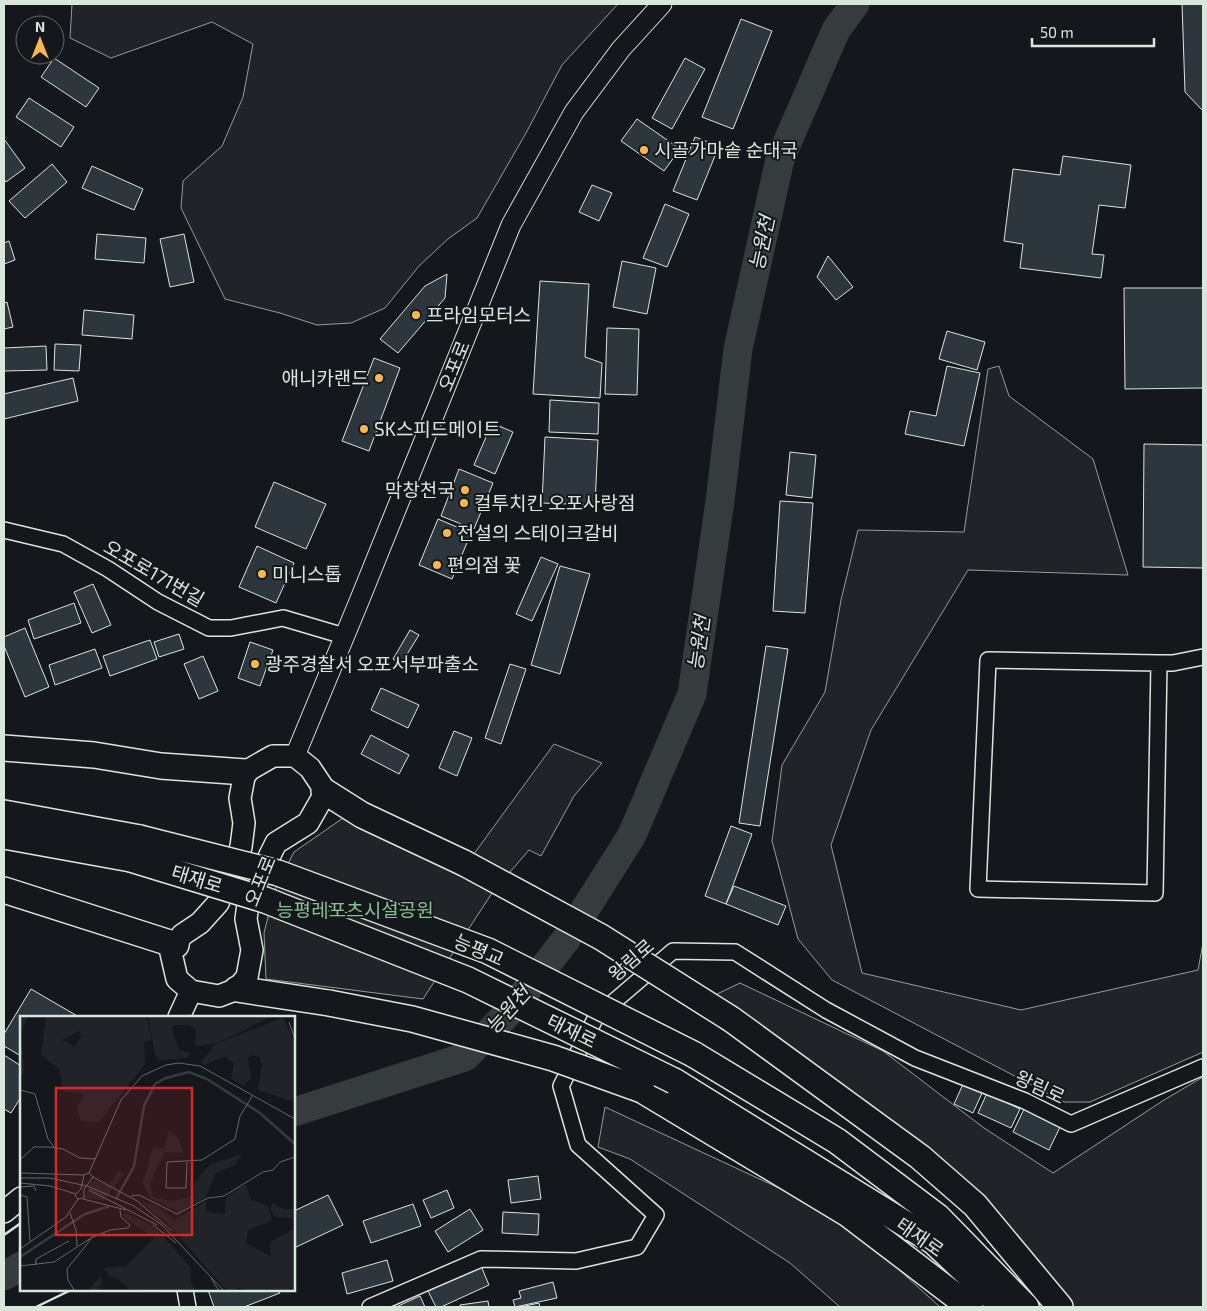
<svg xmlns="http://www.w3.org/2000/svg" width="1207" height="1311" viewBox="0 0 1207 1311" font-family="'Exo 2','Noto Sans KR',sans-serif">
<rect width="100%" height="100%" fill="#14181c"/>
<path fill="#202428" stroke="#939e99" d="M72,4h546l-56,61 -36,68 -49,85 -29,21 -29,27 -34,42 -34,15 -34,2 -37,-12 -55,-14 -44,-91 2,-27 39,-35 21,-49 10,-53 -41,-22 -101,36 -41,-20z
M999,366l10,30 84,63 35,116 -160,-5 -97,160 -40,115 31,128 159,37 177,-40 5,-27v109l-113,50h-26l-232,-122 -34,-41 -26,-98 10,-76 43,-73 16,-92 17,-70 106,2 24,-163z
M554,744l48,19 -28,33 -33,60 -12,-6 -37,43 -69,106 -157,-20 -2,-46 11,-44 19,-37 52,-36 114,57z
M740,983l143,68 101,77 69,45 111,-73 39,-23v230h-131l-36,-34 -321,-278z
M605,1107l236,110 99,90h-100l-50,-44 -160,-104 -32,-12z"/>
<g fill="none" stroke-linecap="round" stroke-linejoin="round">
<path stroke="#363b3e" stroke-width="29" d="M294,1112l171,-55 46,-47 56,-72 65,-103 60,-141 28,-193 18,-152 42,-190 56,-129 19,-26
M4,1276l17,-10"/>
</g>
<path fill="#2c363c" stroke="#d8e6dc" d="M1182,4h21v107l-18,-19z
M741,19l31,12 -39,98 -31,-12z
M54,58l45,30 -13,19 -45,-30z
M685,58l20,11 -33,60 -20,-11z
M29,98l45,29 -13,20 -45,-30z
M637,119l43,30 -16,22 -43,-30z
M695,137l24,9 -22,54 -24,-9z
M4,139l21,29 -19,14 -2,-3z
M1063,156l68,9 -6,43 -26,-3 -7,49 12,1 -3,23 -81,-10 3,-24 -19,-3 9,-72 47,6z
M52,164l15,18 -42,36 -16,-17z
M92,166l51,23 -9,21 -52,-22z
M592,185l20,8 -13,28 -20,-9z
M665,204l24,10 -22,53 -24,-9z
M97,234l49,4 -2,25 -49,-4z
M184,234l10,48 -24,5 -10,-48z
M9,241l6,19 -11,4v-21z
M828,256l25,31 -17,13 -19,-23z
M622,261l34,7 -9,46 -34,-7z
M447,274l-2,24 -47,55 -18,-14 45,-53z
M540,281l49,3 -4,73 17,6 -2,35 -67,-4z
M1124,288h79v100l-78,1z
M7,302l6,25 -9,2v-26z
M84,310l50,5 -2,24 -50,-4z
M607,328l32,1 -2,66 -32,-1z
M947,331l38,11 -8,28 -38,-11z
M55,344l26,1 -2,26 -25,-1z
M46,346l1,24 -43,1v-23z
M374,358l26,10 -31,83 -27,-10z
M947,366l33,7 -16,73 -59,-12 5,-23 26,5z
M73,378l5,23 -74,18v-25z
M550,400l49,3 -1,31 -49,-2z
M492,423l21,9 -18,42 -21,-9z
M545,437l53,3 -3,65 -53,-2z
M1144,444l59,1v123l-60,-1z
M790,452l26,3 -4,43 -26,-3z
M459,469l34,14 -19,46 -33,-13z
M274,482l52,22 -20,45 -51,-22z
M780,501l33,2 -8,110 -32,-2z
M438,519l33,14 -19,46 -33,-14z
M257,546l37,17 -18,40 -37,-16z
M541,557l17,7 -26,57 -16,-7z
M560,566l30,8 -30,100 -29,-9z
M93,584l18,41 -19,8 -18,-41z
M74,603l7,20 -47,16 -6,-19z
M25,628l24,59 -24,10 -21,-51v-9z
M410,630l9,5 -18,29 -8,-5z
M179,634l5,15 -25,8 -5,-15z
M150,640l7,19 -47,17 -7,-20z
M250,642l23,8 -13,36 -22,-8z
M766,646l22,3 -28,177 -21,-3z
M95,649l7,19 -47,17 -6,-20z
M203,656l15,35 -19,8 -15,-35z
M510,664l16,5 -25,75 -16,-6z
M381,688l38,17 -11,23 -37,-18z
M454,731l18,7 -15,38 -18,-8z
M371,735l38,20 -10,19 -38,-20z
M731,826l21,8 -26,70 -21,-8z
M734,886l52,20 -8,19 -52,-21z
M31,989l48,28h-58v39l-17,-10v-12z
M4,1055l17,11v31l-10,16 -7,-4z
M964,1082l19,9 -10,22 -19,-9z
M987,1093l33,16 -9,19 -33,-15z
M1024,1109l36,18 -11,23 -36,-18z
M538,1176l3,23 -30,4 -3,-23z
M447,1190l7,18 -23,10 -8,-18z
M328,1195l15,30 -49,23v-37z
M413,1204l8,22 -50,17 -8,-22z
M470,1209l13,21 -35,22 -13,-21z
M503,1212l36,2 -1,21 -36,-2z
M387,1260l6,21 -46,13 -5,-21z
M481,1266l8,19 -48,22h-5l-8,-16z
M553,1282l4,16 -42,9 -2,-7 8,-2 -2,-7z
M208,1290h70l2,3 -36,14h-30z
M420,1296l5,11h-29z
M488,1301l1,6h-29v-2z
M539,1303l1,4h-20z"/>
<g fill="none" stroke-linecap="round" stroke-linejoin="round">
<g stroke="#d8e6dc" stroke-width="18">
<path id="minor" d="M4,530l59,14 45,25 50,33 51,26h22l52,-10 61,18
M1159,663l-4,230 -177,-4 10,-229 171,3h14l30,-6
M185,1290l3,17
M370,1307l111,-48 95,2 61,-14 19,-32 -78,-70 -17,-59 35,-69 77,-66 62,1 91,58 89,48 110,43 46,23 132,-57"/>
</g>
<g stroke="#d8e6dc" stroke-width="21">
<path id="tertiary" d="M295,756l65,-157 151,-374 63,-113 47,-63 41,-45"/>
</g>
<g stroke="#d8e6dc" stroke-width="24">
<path id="secondary" d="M273,756h22l15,12 14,21v6l-16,28 -32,20 -27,54 -3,22 6,31 -5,27 -10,12 -18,7 -28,-5 -14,-12 -6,-26 11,-18 18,-12 18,-20 23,-56 3,-24 -4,-25 5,-26z
M179,1017l12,-26
M4,1212l17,-14"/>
</g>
<g stroke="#d8e6dc" stroke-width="28">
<path id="trunk" d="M4,748l90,7 67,11 84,6
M324,791l38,24 102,48
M4,813l136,25
M4,836l127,23
M4,890l172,55
M237,989l92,14
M731,1019l189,138 55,48 85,102
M693,1054l144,87 101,76 88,90
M674,1081l259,160 70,66
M642,1090l206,124 122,93"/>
</g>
<use href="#minor" stroke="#14181c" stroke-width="15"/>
<use href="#tertiary" stroke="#14181c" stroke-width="19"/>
<use href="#secondary" stroke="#14181c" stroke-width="21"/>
<use href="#trunk" stroke="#14181c" stroke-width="25"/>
<g stroke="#d8e6dc" stroke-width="28" stroke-linecap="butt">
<path id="trunk-bridge" d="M140,838l138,35 210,78 205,103
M131,859l134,41 203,80 206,101
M464,863l137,74 130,82
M329,1003l83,16 141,39 89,32"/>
</g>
<use href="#trunk-bridge" stroke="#14181c" stroke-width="25"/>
<path stroke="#d8e6dc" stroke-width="2.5" d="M4,1235l17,-12
M36,1307l35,-17"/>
</g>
<g fill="#ffb74d" stroke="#14181c" stroke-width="2">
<circle cx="644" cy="150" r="5"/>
<circle cx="416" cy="315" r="5"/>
<circle cx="379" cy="378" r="5"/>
<circle cx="364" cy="429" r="5"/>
<circle cx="465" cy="490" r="5"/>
<circle cx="464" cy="503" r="5"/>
<circle cx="447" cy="533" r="5"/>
<circle cx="437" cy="565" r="5"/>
<circle cx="262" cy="574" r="5"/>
<circle cx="255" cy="664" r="5"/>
</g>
<g text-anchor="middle" stroke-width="4" stroke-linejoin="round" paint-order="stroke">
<g font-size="19" fill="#d8e6dc" stroke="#14181c" text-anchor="start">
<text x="654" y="157">시골가마솥 순대국</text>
<text x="426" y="322">프라임모터스</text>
<text x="369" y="385" text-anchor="end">애니카랜드</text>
<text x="374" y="436">SK스피드메이트</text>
<text x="455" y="497" text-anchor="end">막창천국</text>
<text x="474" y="510">컬투치킨 오포사랑점</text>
<text x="457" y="540">전설의 스테이크갈비</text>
<text x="447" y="572">편의점 꽃</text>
<text x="272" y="581">미니스톱</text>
<text x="265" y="671">광주경찰서 오포서부파출소</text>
</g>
<g font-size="19" fill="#d8e6dc" stroke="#14181c">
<text transform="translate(454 366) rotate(-68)" y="7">오포로</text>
<text transform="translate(154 573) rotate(30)" y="7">오포로171번길</text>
<text transform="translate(197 879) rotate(17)" y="7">태재로</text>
<text transform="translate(260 881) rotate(-68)" y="7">오포로</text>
<text transform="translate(479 950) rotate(23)" y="7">능평교</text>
<text transform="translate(631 960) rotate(-41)" y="7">왕림로</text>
<text transform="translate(572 1031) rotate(26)" y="7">태재로</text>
<text transform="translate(1040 1087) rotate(25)" y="7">왕림로</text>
<text transform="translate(920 1237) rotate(35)" y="7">태재로</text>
</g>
<g font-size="19" fill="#8ac095" stroke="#14181c">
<text x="355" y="917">능평레포츠시설공원</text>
</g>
<g font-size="20" font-style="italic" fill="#d8e6dc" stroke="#14181c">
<text transform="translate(762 243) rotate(-78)" y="7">능원천</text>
<text transform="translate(699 643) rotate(-82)" y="7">능원천</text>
<text transform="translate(508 1010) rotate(-48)" y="7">능원천</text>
</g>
</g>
<g transform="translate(20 1016)">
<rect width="275" height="275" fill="#14181c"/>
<path d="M0,0h8l-7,17 3,38 -4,8zM26,0h100l6,24 -8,2 1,22 -46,58 -18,-1 -4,-13 7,-15 -20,-1 -5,-23 -18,-14zM59,15l2,6 -7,10 -12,-7zM128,0h124l-54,27 -20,3h-3l1,-16 -6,-5h-16l-2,3 7,22 12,3 -4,5 -27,2 -5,-5zM255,0h7l13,27v59l-37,-12 4,-25 -3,-8 -7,-2 -4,3 3,19 -6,9 -14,-7 3,-15 -9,-8 -21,9 -3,-2 13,-18 67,-27zM149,113l10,10 4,14 -18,-1 -15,31 3,14 18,4 20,-4 3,-14 16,-19 32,-10 -7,11 -19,8 -11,25 -26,14 -29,-14 -7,-16 10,-35 12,1zM98,156l6,2 -20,26 -18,-2 3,-14 6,-4 13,6zM226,168l5,16 17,6 4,15 -24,9 -2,13 25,13 -1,-14 25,-14v63h-47l-12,-4 2,4h-11l-61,-69 -29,-22 19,6 19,14 31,-19v11l19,2 1,-17zM253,187l10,6h12v13l-3,-4 -18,-1 -4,-10zM104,196l27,13 13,12 27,31 -1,13 7,10 -68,-2 -11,-10 -8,-2 -7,-9 23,-2 28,-28 -31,-21zM81,260l1,10h-5l3,5h-13z" fill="#202428" fill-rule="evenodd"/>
<path fill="none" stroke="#363b3e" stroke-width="2.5" d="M96,183l18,-33 10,-60 11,-22 11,-6 23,-6 18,7 53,34 35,31M0,241l65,-43 25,-8"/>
<path fill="none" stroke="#626a69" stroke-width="1" d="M269,6l6,18M0,74l15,4 13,45 6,8M0,144l14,-13h15l14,2 17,9 15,1M167,146l-1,26h-20l1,-26 35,-2 33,-21 5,-23 13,-21M0,157l64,2M69,157l32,-73 21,-24 24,-11 13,-2 21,3 95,53M73,161l44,24 35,30M0,162h30l37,8 47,20 28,19 62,66M0,167l30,3 26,8M0,171l14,-1 2,5M69,174l68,35M0,179l7,2 3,44M111,180l8,-1 38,19 31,-16 16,-2 39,-24 10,-2 7,-8 15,-5M63,183l43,11M50,197l6,17 1,16M133,209l23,18M0,233l46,-32 12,-18 -3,-4 6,-6 3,-14 5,-2 4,4 -9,12v9l-6,1M16,249v-6l33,-18M0,250l34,-4 37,-24 19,-8 18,-2 2,-3 -9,-8 -1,-7M191,262l8,13M54,274l-6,-10 -1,-11 24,-30"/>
<path fill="#d62828" fill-opacity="0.15" stroke="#d62828" stroke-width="2.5" d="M36,72h136v147h-136z"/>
<rect width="275" height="275" fill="none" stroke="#d8e6dc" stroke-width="2.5"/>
</g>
<rect width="1207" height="1311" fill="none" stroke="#d8e6dc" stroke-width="10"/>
<g transform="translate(40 40)"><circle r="24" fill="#14181c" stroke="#626a69"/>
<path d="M0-4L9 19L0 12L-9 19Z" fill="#ffb74d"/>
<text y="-8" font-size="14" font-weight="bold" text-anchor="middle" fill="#d8e6dc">N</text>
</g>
<path d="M1032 38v8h122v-8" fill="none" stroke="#d8e6dc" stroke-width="2.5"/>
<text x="1040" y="38" font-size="15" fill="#d8e6dc" stroke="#14181c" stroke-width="4" paint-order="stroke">50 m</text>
</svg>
